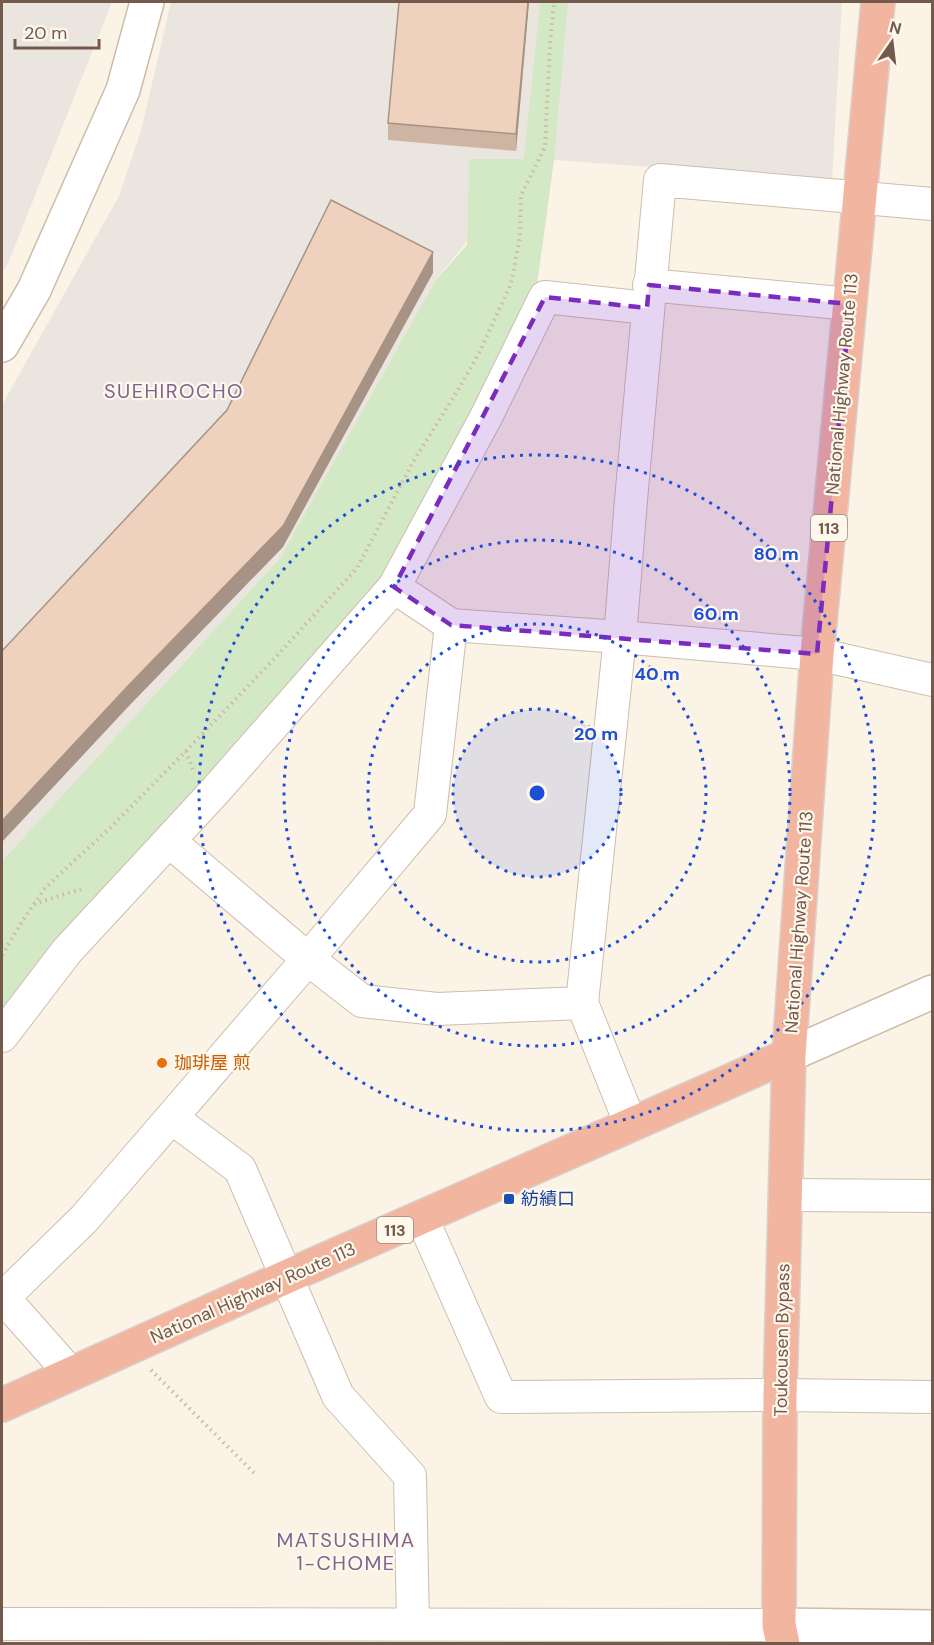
<svg xmlns="http://www.w3.org/2000/svg" width="934" height="1645" viewBox="0 0 934 1645" font-family="'DM Sans','Noto Sans JP',sans-serif">
<rect width="100%" height="100%" fill="#fbf3e5"/>
<path fill="#ebe5df" d="M2,2h110l-105,264 -5,7z
M171,2h671l-10,178 -278,-20 -85,-1 -2,82 -32,40 -155,277 -278,303v-456l117,-209 22,-65z"/>
<path fill="#d3e8c4" d="M540,2h28l-14,158 -19,140 -152,291 -381,426v-156l278,-303 155,-277 32,-36 2,-86h55z"/>
<g fill="none" stroke-linecap="round" stroke-linejoin="round">
<g stroke="#cebdaf" stroke-width="34">
<path id="street" d="M649,285l201,19
M394,587l57,38 169,12 197,17 115,26
M169,841l139,118 54,42 75,8 145,-6
M2,1036l65,-85 149,-161 178,-203 91,-168 60,-122 102,11
M172,1118l68,51 98,227 72,80 3,148
M631,1125l-49,-122 38,-366 11,-137 29,-320 272,24
M785,1195l147,1
M422,1218l79,179 279,-2 152,2
M2,1296l69,78
M3,1298l81,-79 224,-260 122,-145 21,-189
M2,1624l777,1 28,17v2"/>
</g>
<g stroke="#cfbbaa" stroke-width="36">
<path id="secondary" d="M2,345l32,-55 89,-200 24,-88
M789,1055l143,-63
M779,1625l153,2"/>
</g>
<g stroke="#d8d1cd" stroke-width="36">
<path id="highway" d="M2,1405l284,-128 503,-222
M783,1644l-4,-19 1,-230 9,-340 28,-401 61,-652"/>
</g>
<path stroke="#d4b5a1" stroke-width="4" stroke-dasharray="1.5 4.5" stroke-linecap="butt" d="M186,751l7,19
M34,904l47,-15
M2,955l21,-35 22,-32 67,-62 74,-75 89,-93 82,-90 56,-106 48,-77 17,-30 33,-71 9,-48 1,-41 24,-48 5,-104 4,-41
M151,1370l103,103"/>
<use href="#street" stroke="#fff" stroke-width="32"/>
<use href="#secondary" stroke="#fff" stroke-width="33"/>
<use href="#highway" stroke="#f2b59f" stroke-width="33"/>
</g>
<path fill="#ceb5a3" d="M529,2l-13,149 -128,-11v-17z"/>
<path fill="#a79385" d="M528,2h1l-13,149v-17z
M433,252v21l-150,274 -156,161 -125,134v-21z"/>
<path fill="#efd2be" stroke="#a79385" stroke-width="1.5" d="M399,2h129l-12,132 -128,-11z
M331,200l102,52 -150,274 -156,161 -125,134v-170l225,-241z"/>
<path fill="#7b2cbf" fill-opacity="0.2" stroke="#7b2cbf" stroke-width="4.5" stroke-dasharray="12 8" stroke-linejoin="round" d="M649,285l201,19 -33,350 -366,-29 -57,-38 151,-290 102,11z"/>
<circle cx="537" cy="793" r="84" fill="#1d4ed8" fill-opacity=".12"/>
<g fill="none" stroke="#1d4ed8" stroke-width="3" stroke-dasharray="3 6">
<circle cx="537" cy="793" r="84"/>
<circle cx="537" cy="793" r="169"/>
<circle cx="537" cy="793" r="253"/>
<circle cx="537" cy="793" r="338"/>
</g>
<circle fill="#e8710a" stroke="#fef7ec" stroke-width="2" cx="162" cy="1063" r="6"/>
<rect fill="#1a4fb4" stroke="#fef7ec" stroke-width="2" x="503" y="1193" width="12" height="12" rx="3"/>
<g text-anchor="middle" stroke-width="4.5" stroke-linejoin="round" paint-order="stroke">
<g fill="#fef7ec" stroke="#9d897c" stroke-width="1.5">
<rect x="811" y="515" width="36" height="26" rx="4.5"/>
<rect x="377" y="1217" width="36" height="26" rx="4.5"/>
</g>
<g font-size="16" font-weight="bold" fill="#735a4c">
<text x="829" y="534">113</text>
<text x="395" y="1236">113</text>
</g>
<g font-size="18" fill="#735a4c" stroke="#fef7ec">
<text transform="translate(842 384) rotate(-85)" y="6">National Highway Route 113</text>
<text transform="translate(799 922) rotate(-86)" y="6">National Highway Route 113</text>
<text transform="translate(253 1293) rotate(-24)" y="6">National Highway Route 113</text>
<text transform="translate(782 1340) rotate(-89)" y="6">Toukousen Bypass</text>
</g>
<g font-size="18" fill="#c56008" stroke="#fef7ec" text-anchor="start">
<text x="174" y="1069">珈琲屋 煎</text>
</g>
<g font-size="18" fill="#164399" stroke="#fef7ec" text-anchor="start">
<text x="521" y="1205">紡績口</text>
</g>
<g font-size="20" letter-spacing="1.5" fill="#80638f" stroke="#fef7ec">
<text x="174" y="398">SUEHIROCHO</text>
<text x="346" y="1547">MATSUSHIMA<tspan x="346" dy="23">1-CHOME</tspan></text>
</g>
</g>
<circle cx="537" cy="793" r="9" fill="#1d4ed8" stroke="#fef7ec" stroke-width="3"/>
<g font-size="18" text-anchor="middle" font-weight="bold" fill="#1d4ed8" stroke="#fef7ec" stroke-width="4.5" stroke-linejoin="round" paint-order="stroke">
<text x="776" y="560">80 m</text>
<text x="716" y="620">60 m</text>
<text x="657" y="680">40 m</text>
<text x="596" y="740">20 m</text>
</g>
<rect width="934" height="1645" fill="none" stroke="#735a4c" stroke-width="6"/>
<g transform="translate(892 42) rotate(14)" stroke="#fef7ec" stroke-width="4.5" paint-order="stroke">
<path d="M0-4.5L10 22L0 15L-10 22Z" fill="#735a4c"/>
<text y="-9" font-size="16" font-weight="bold" text-anchor="middle" fill="#735a4c">N</text>
</g>
<path d="M15 39v9h84v-9" fill="none" stroke="#735a4c" stroke-width="3"/>
<text x="24" y="39" font-size="18" fill="#735a4c" stroke="#fef7ec" stroke-width="4.5" paint-order="stroke">20 m</text>
</svg>
